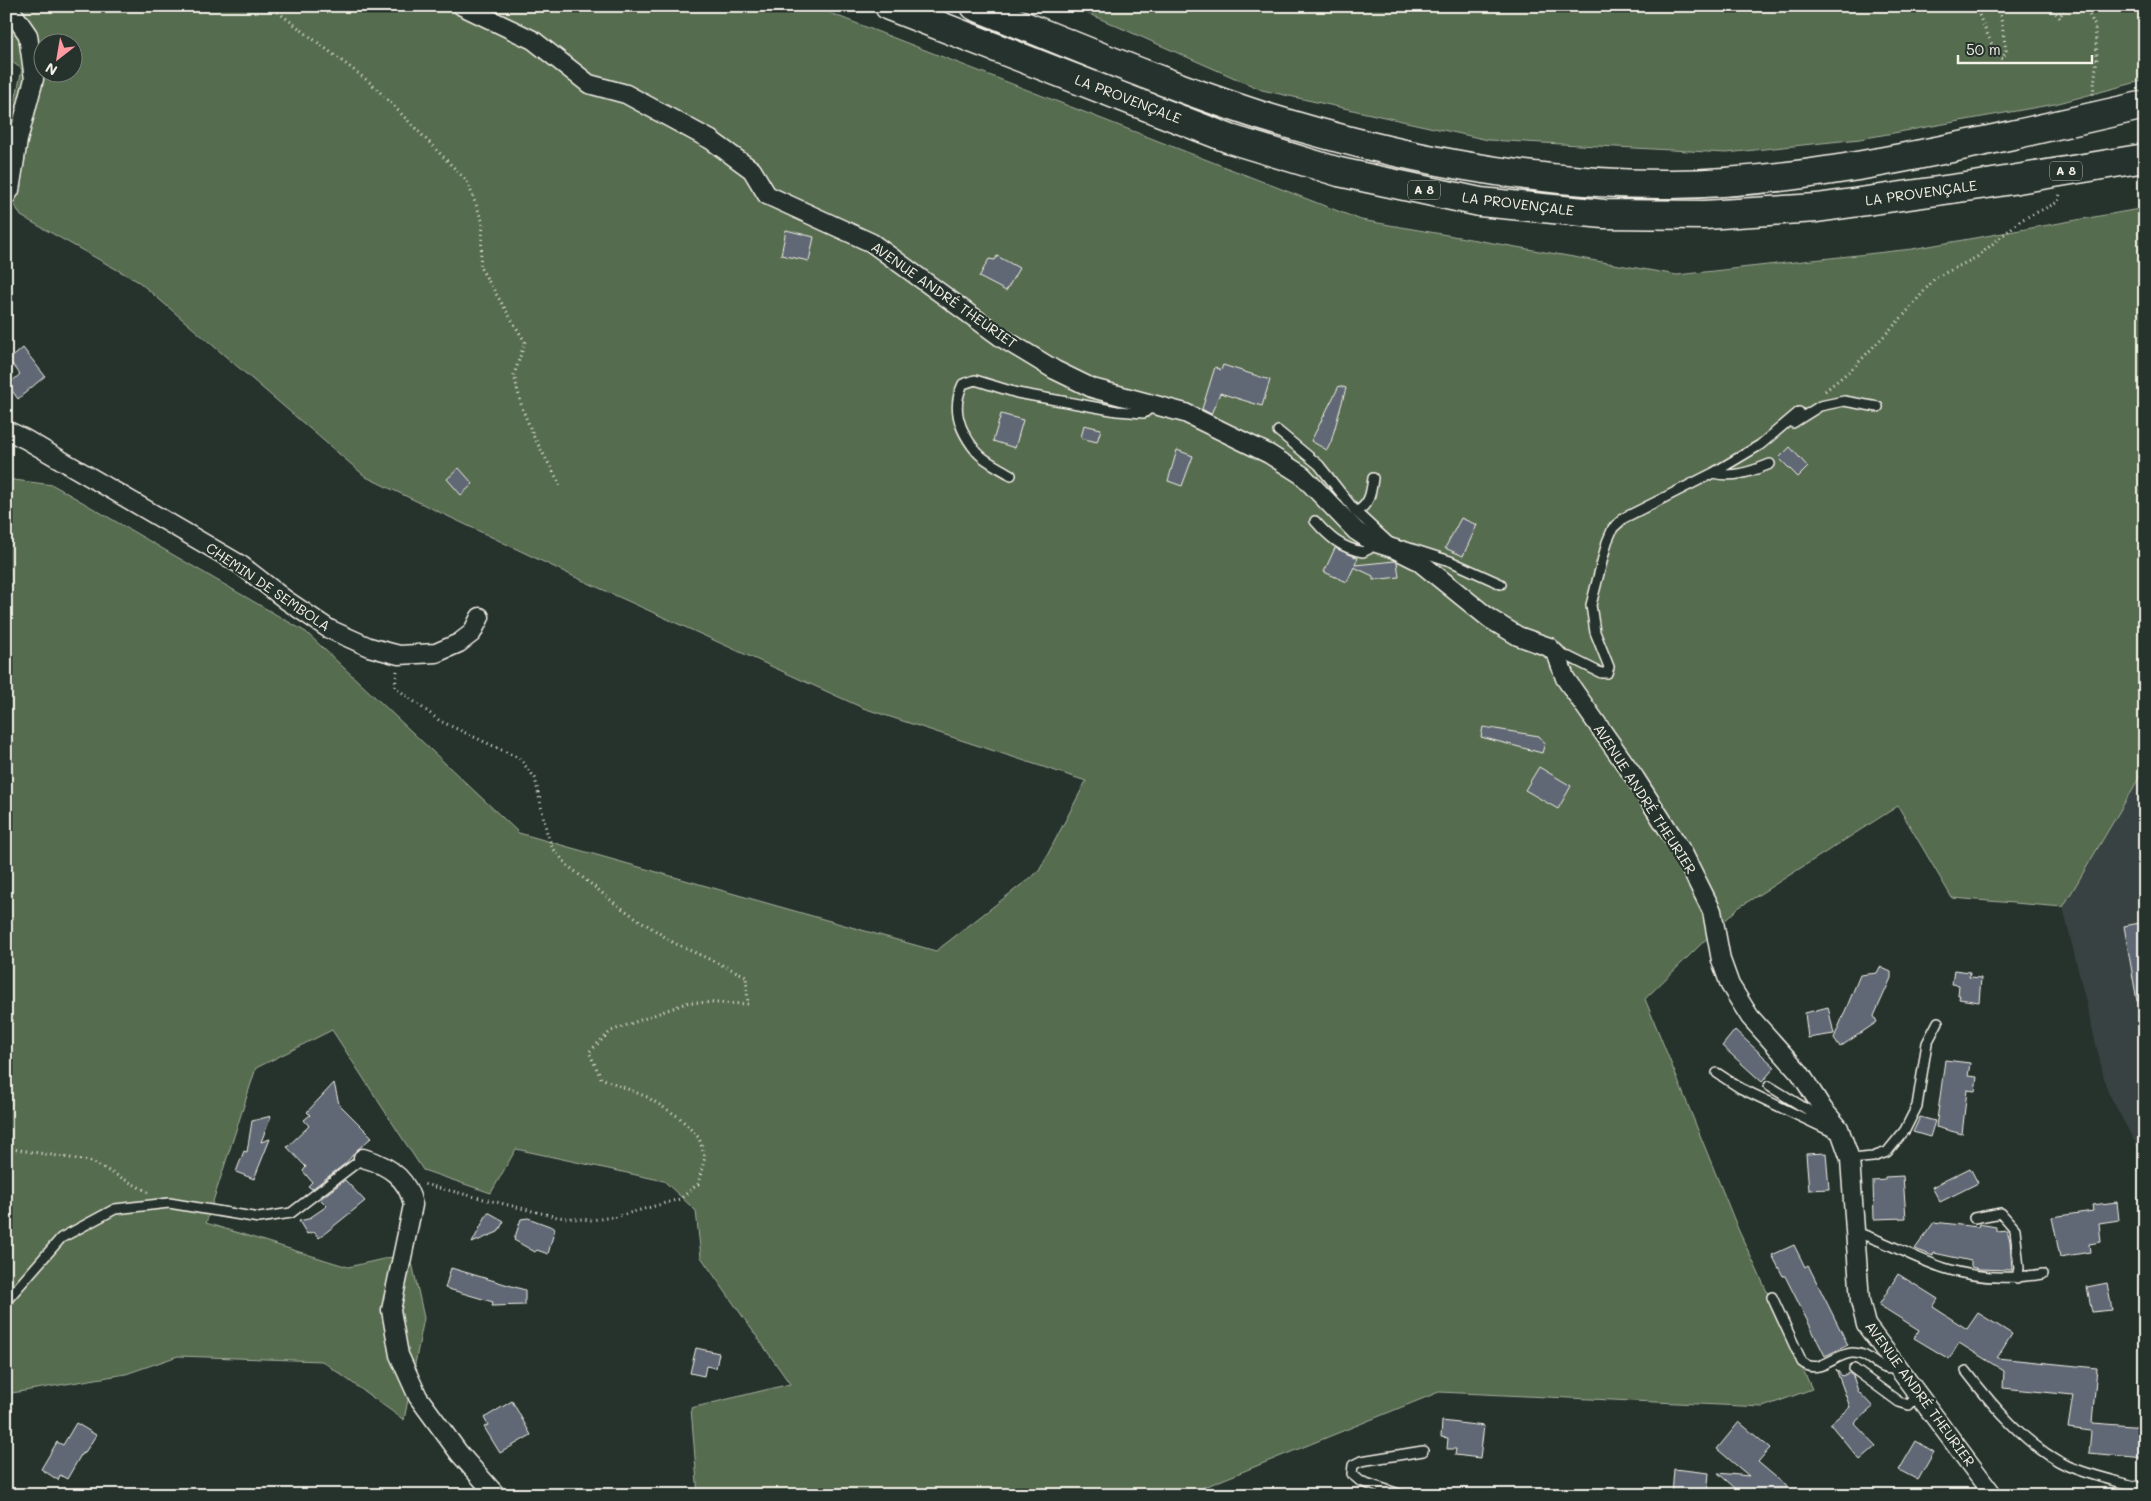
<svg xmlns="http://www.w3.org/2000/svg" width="2151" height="1501" viewBox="0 0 2151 1501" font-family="Mali,sans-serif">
<rect width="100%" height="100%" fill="#26332d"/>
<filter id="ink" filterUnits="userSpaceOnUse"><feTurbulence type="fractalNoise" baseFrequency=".02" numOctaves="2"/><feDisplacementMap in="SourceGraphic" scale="10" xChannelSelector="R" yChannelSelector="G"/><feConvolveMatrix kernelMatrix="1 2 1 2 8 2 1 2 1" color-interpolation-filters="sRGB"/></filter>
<g filter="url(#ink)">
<path fill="#374343" d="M2145,768v393l-38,-71 -44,-183z"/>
<path fill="#566c50" stroke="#a5ae9c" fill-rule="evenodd" d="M6,6h806l549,214 316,55 235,-26 233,-41v560l-82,139 -111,-9 -54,-92 -160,102 -93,91 93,230 74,160 -49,18 -324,-15 -254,103h-487l-7,-87 99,-24 -89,-127 -5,-46 -32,-30 -148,-32 -25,44 -68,-23 -91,-140 -76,38 -50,155 142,44 62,-14 14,65 -20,102 -82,-59 -144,-5 -52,18 -120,20v-915l47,6 253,147 213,201 417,118 103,-80 47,-90 -223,-73 -288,-131 -209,-100 -227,-195 -118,-66 -15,-26v-47l16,-74 -16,-11zM42,42h30v30h-30z
M1071,6h1074v74l-90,24 -195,35 -134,14 -238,-13 -226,-50z"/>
<path fill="#606775" stroke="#f4f1e8" d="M786,230l28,7 -5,24 -28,-6z
M997,256l22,12 -13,23 -27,-14 10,-18 6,1z
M23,348l22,28 -27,23 -10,-14 12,-11 -11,-14z
M1223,365l47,15 -8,26 -42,-13 -9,21 -9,-5 13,-42 6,3z
M1339,386l7,2 -15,54 -4,8 -16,-9z
M1001,414l22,6 -8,28 -22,-7z
M1084,425l17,4 -4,13 -16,-4z
M1790,447l18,20 -10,10 -19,-19z
M1177,450l16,6 -11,30 -14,-5z
M459,468l14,16 -12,11 -14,-16z
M1461,518l16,7 -14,31 -18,-8z
M1335,548l23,10 -3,7 40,-4 2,1 2,15 -26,3v-4l-19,-9 -7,15 -23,-10z
M1483,727l56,9 6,7 -3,10 -61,-16z
M1539,767l32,19 -13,23 -33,-19z
M2145,922v78l-8,1 -13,-75z
M1880,967l11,5v6l-17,38 3,6 -37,25 -6,-9 26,-63 17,-2z
M1954,970l16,2 -1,5 12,1 -2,24 -20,-3 1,-4h-2l1,-10 -7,-1z
M1828,1007l6,27 -26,4 -3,-25z
M1735,1030l40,37 -13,15 -40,-36z
M1945,1060l25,3 -2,13 9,1 -2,14 -8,-1 -5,44 -26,-7z
M334,1083l5,21 33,33 -16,14 -10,12 -34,26 -4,-3 4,-4 -9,-11 3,-4 -19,-20 22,-21 -5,-6 6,-5 -3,-3z
M271,1116l-10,26 9,-3 -16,40 -18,-7 8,-21 3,1 5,-31z
M1920,1117l15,4 -5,16 -17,-5z
M1826,1153l3,36 -20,1 -3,-36z
M1970,1168l8,15 -38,19 -8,-15z
M1903,1176l3,42 -32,1 -1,-38 12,-1v-3z
M345,1180l20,21 -46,37 -5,-6 -7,2 -8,-13 9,-2 19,-13 -7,-7z
M2117,1202l2,18 -20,3 2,19 -12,2 1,8 -30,5 -8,-40 41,-6 -1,-6z
M488,1212l16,9 -6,11 -26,11z
M521,1219l7,-1 27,10 -7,26 -11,-4 -2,2 -21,-12z
M1934,1222l44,5 1,-3 17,3v4l11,-1 3,11 2,29 -33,-1 -8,-2v-6l-37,-8 -1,3 -18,-7z
M1794,1245l11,22 3,-2 40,80 -23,11 -40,-80h-2l-11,-21z
M451,1268l74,22v15l-33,1 1,-4 -48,-14z
M1898,1274l40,25 -5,8 34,22 11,-16 34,21 -15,24 100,10 -5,55 53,4v31l-56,-5 2,-22 -23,-3 5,-33 -70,-7 1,-17 -45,-28 -10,16 -35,-21 5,-8 -40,-25z
M2107,1283l5,27 -20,2 -5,-25z
M696,1348l23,5 -3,15 -10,-2 -2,10 -14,-3z
M1836,1369l6,7 7,-3 4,3 5,15 15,16 -19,16 22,23 -16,14 -30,-36 20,-17z
M512,1401l19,34 -31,18 -16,-26 4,-2 -4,-7z
M1442,1421l42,5 -4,32 -25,-3 1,-6h-9l1,-11 -7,-1z
M1739,1422l31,26 -12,14 39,33h-54l-25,-22 31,3 -32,-27z
M76,1423l20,12 -12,19 -2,-1 -15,26 -7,-4 -2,5 -17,-11 16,-27 6,3z
M1916,1441l18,11 -16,28 -19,-10z
M1674,1469l35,4 -2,22h-35z"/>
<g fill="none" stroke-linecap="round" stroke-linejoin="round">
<g stroke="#f4f1e8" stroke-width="12">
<path id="service" d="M1793,423l27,-17 24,-5 34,6
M1278,431l41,34 37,47 36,33
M1713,473c21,5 37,-1 57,-9
M1011,475c-11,-7 -27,-14 -35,-24 -17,-21 -25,-43 -13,-67l12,-4 42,13 100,18 27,2 11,-9
M1356,512c14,-8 15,-19 17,-34
M1315,521c14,16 26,27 48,31l6,-3 4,-7
M1403,546l47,15 51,23
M1557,655l12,2 32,16h6l2,-6 -14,-35 -4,-27 16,-63 6,-14 11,-10 89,-45 47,-28 39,-33
M1717,1073l23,15 99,47
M1769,1086l39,24 11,13
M1850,1159l23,-2 14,-5 18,-22 12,-24 10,-63 11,-21
M1974,1218l27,-5 14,16 4,39 -2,10
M1855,1232c31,9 58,26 89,36 32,11 66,11 99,6
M1772,1297l30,65c17,14 32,-8 50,-9 21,-1 24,22 47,14
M6,1301l55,-63 54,-29 54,-6 90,15 32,-5 72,-55
M1854,1369l45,33 10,3 10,-11
M1966,1371c26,34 62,77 102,95 23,10 53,16 77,23
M1402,1495l-42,-14 -8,-7 1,-9 8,-4 62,-10"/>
</g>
<g stroke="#f4f1e8" stroke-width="21">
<path id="minor" d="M462,6l71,34 56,44 37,10 85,46 41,30 15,25 105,48 130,95 53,32 37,18 93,25 84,41 33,21 54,56 17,11 22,7 22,11 73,59 28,17 31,11 8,8 8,23 70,100 48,75 29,58 9,49 9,25 20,32 50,56 23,36 16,19 11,31 10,142 6,24 127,170
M6,196l4,-6 8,-50 16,-61 -6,-44 -20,-29
M6,430l19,9 216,126 45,35 43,29 40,18 30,8 37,-2 23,-10 13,-10 8,-16
M363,1158c25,7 45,20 50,47l-22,105 8,45 19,42 41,56 37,42"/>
</g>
<g stroke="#f4f1e8" stroke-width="31">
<path id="motorway" d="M889,6l341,133 109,33 141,30 124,12 100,1 113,-7 170,-24
M975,6c95,38 190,79 287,110 133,41 269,69 409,68 117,-1 232,-25 346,-50"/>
</g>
<path stroke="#f4f1e8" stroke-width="3" stroke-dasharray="1 4" stroke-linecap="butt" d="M270,6l102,78 95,97 16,42 -3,44 45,75 -11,33 8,33 12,29 28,51
M1975,6l22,50 6,3 3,-9 -7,-44
M2049,6l11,12 4,-12
M2085,6l10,20 2,31 -4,38
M1825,391l28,-23 52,-54 30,-36 42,-21 44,-37 37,-18 2,-8
M397,671l-2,16 45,34 79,37 16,20 12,55 5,14 15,18 50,40 57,38 72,33 2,28 -59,-2 -78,29 -22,21 12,26 46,19 32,20 20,21 6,19 -7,27 -18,15 -65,18 -24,3 -34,-3 -134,-33
M6,1148l84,13 58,31"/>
<use href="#service" stroke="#26332d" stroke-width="9"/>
<use href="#minor" stroke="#26332d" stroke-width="18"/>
<use href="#motorway" stroke="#26332d" stroke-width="28"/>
<g stroke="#f4f1e8" stroke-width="31" stroke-linecap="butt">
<path id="motorway-bridge" d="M2017,134l128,-29
M1987,184l158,-26"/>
</g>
<use href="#motorway-bridge" stroke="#26332d" stroke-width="28"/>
</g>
</g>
<g text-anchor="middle" stroke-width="4.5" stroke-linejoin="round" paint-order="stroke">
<g fill="#26332d" stroke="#b6b8b0" stroke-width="1">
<rect x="2050" y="161.5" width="32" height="19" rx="4"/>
<rect x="1408" y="180.5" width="32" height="19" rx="4"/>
</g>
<g font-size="12" font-weight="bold" fill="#f4f1e8">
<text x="2066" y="175">A 8</text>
<text x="1424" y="194">A 8</text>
</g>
<g font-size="14" fill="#f4f1e8" stroke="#26332d">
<text transform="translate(1128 99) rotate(21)" y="5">LA PROVENÇALE</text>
<text transform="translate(1921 193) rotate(-8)" y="5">LA PROVENÇALE</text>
<text transform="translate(1518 204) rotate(7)" y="5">LA PROVENÇALE</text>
<text transform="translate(944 295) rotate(35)" y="5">AVENUE ANDRÉ THEURIET</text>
<text transform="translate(268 587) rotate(34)" y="5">CHEMIN DE SEMBOLA</text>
<text transform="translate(1645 799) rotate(57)" y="5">AVENUE ANDRÉ THEURIER</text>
<text transform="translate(1920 1394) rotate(54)" y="5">AVENUE ANDRÉ THEURIER</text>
</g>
</g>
<rect width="2151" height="1501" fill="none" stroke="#26332d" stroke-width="25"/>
<rect x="12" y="12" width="2126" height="1476" fill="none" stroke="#f4f1e8" stroke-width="2" filter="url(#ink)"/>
<g transform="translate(58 58) rotate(211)"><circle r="24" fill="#26332d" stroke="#787f78"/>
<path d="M0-4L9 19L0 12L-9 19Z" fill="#ff9aa2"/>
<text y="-8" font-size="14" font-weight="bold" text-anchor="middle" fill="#f4f1e8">N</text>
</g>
<path d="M1958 55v8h134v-8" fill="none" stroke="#f4f1e8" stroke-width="2.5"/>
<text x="1966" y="55" font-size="15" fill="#f4f1e8" stroke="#26332d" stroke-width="4" paint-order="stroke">50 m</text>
</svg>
